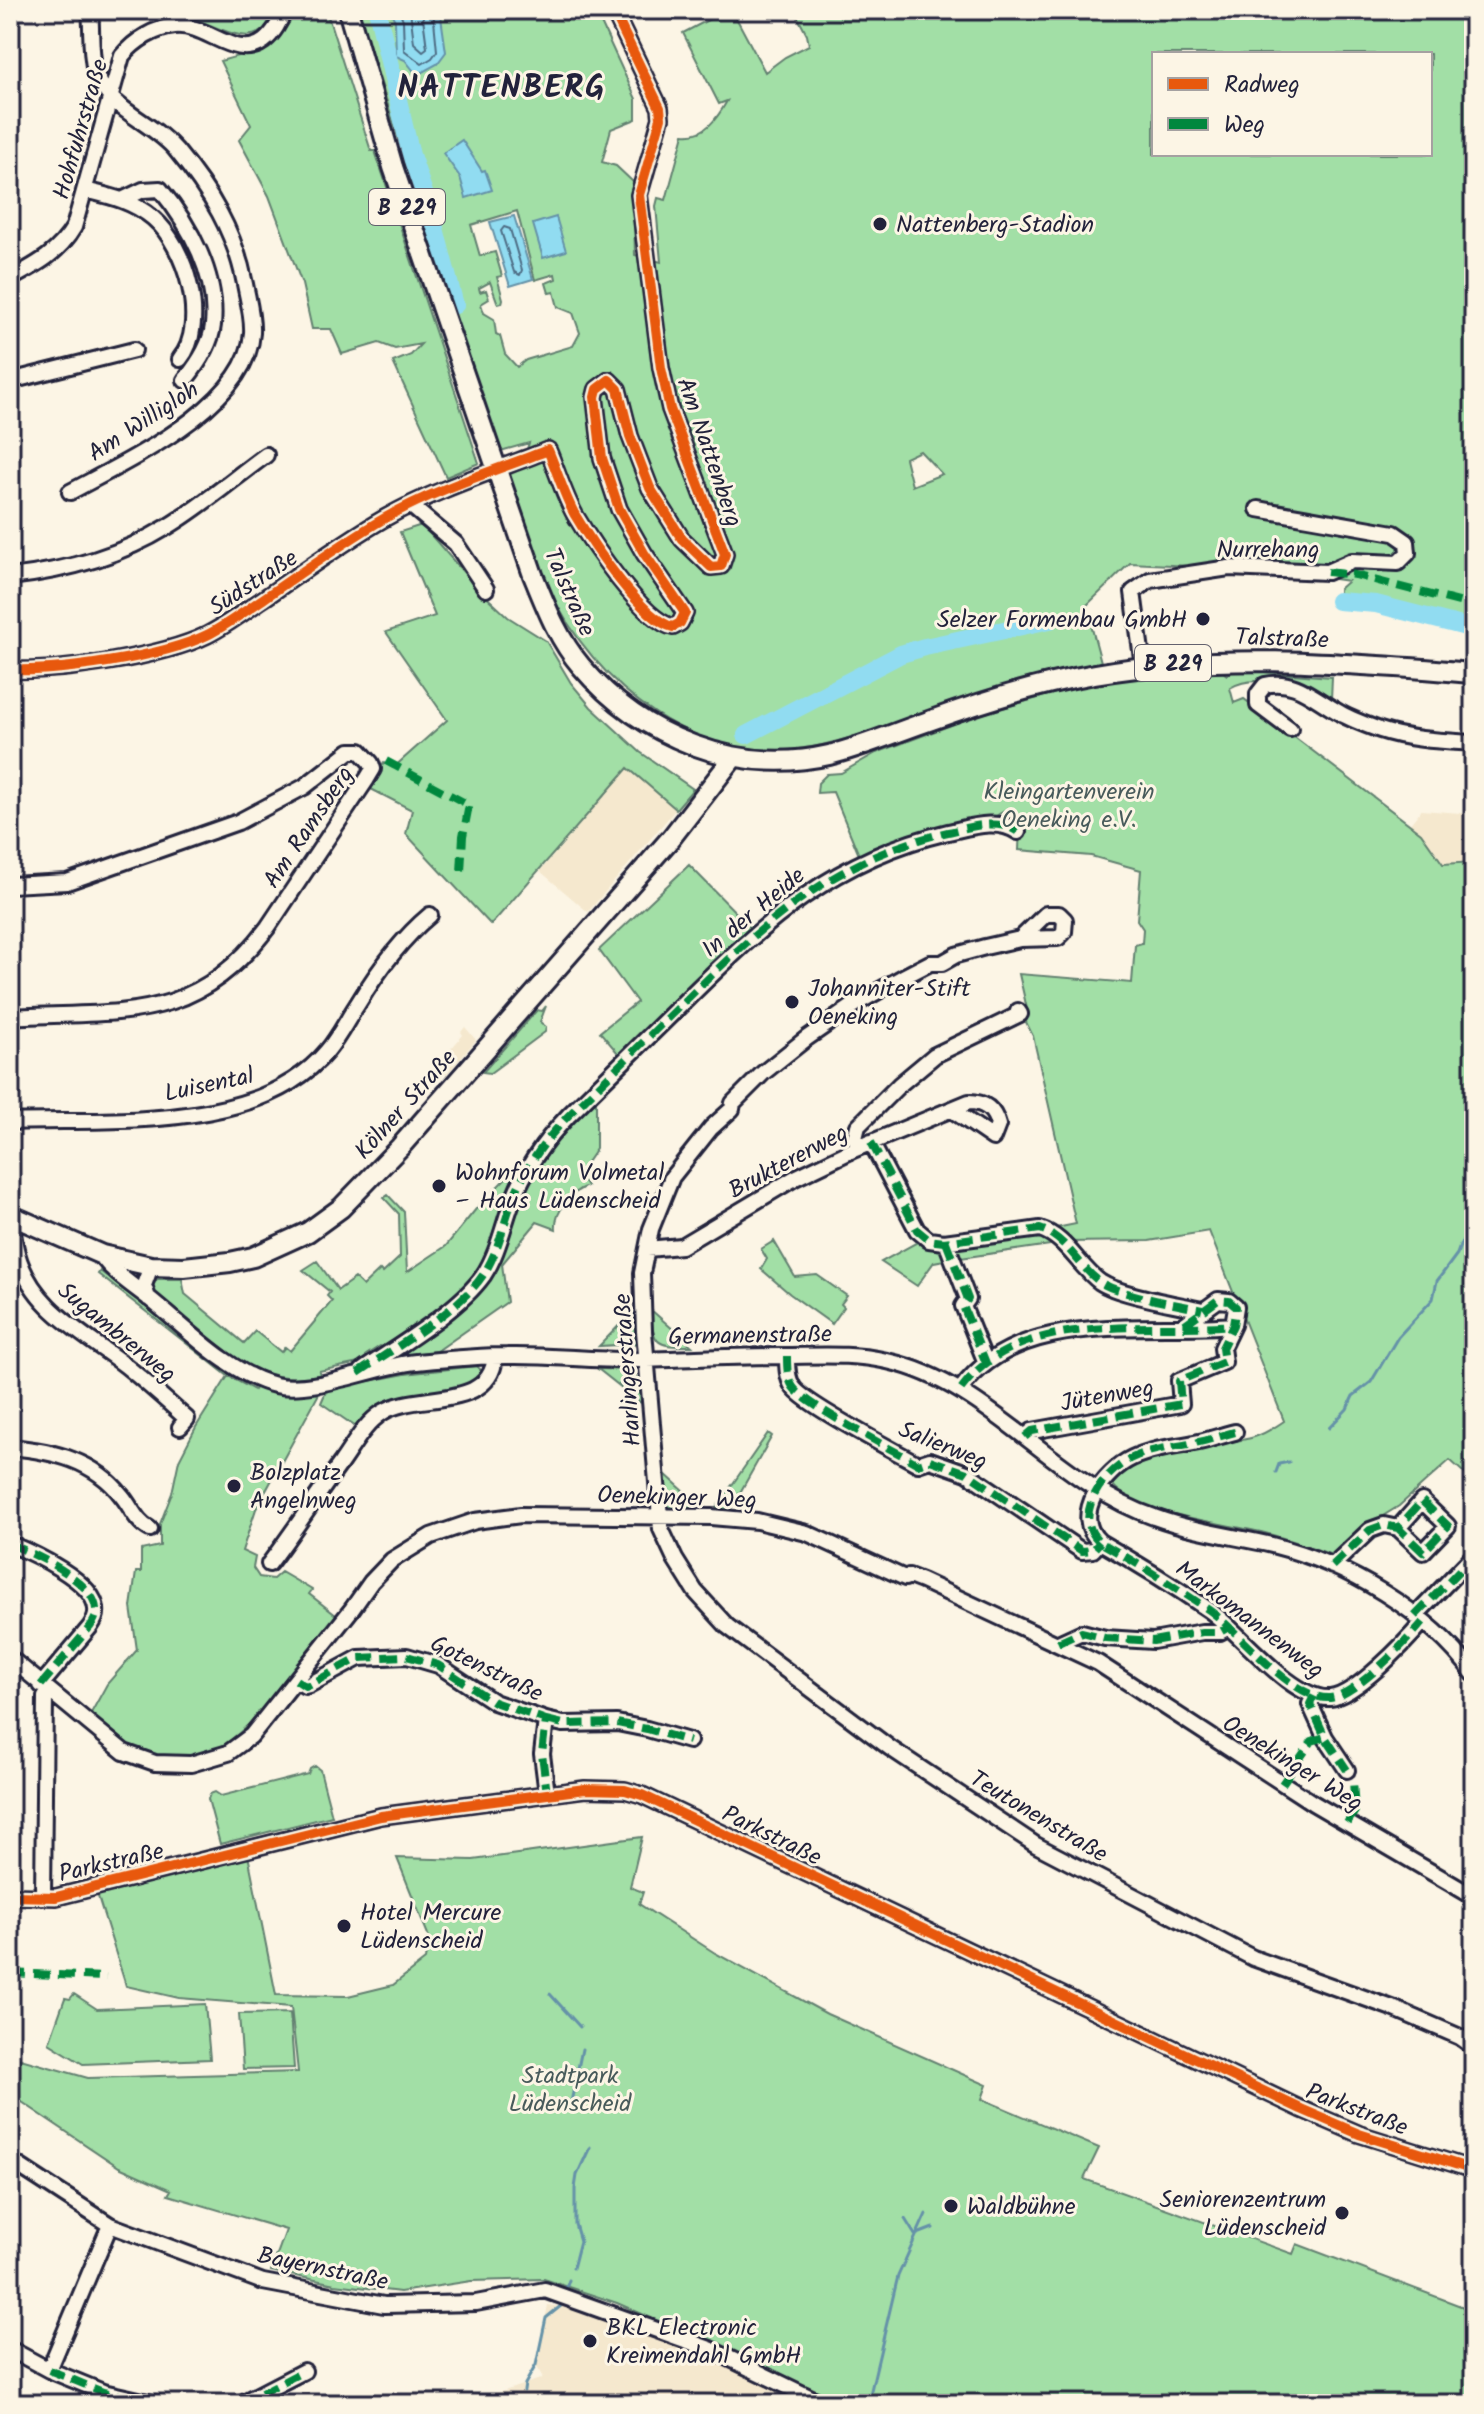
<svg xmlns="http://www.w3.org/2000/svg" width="1484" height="2414" viewBox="0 0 1484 2414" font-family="Kalam,sans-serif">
<rect width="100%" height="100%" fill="#fcf5e5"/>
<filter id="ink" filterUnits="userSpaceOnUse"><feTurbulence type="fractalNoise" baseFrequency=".0125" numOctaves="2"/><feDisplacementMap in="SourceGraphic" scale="16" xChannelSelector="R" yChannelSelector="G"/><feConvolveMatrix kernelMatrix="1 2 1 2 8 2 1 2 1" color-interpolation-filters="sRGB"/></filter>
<g filter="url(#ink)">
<path fill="#f5e8ce" d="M628,768l48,41 -88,103 -48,-41z
M1421,810l53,4v48l-30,2 -34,-40z
M465,1027l11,13 -30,35 -10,-9 27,-31 -2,-3z
M548,2305l37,5 41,13 186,81h-337l11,-7 57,-19 -7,-13z"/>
<path fill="#a2dfa6" stroke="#628070" stroke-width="2" fill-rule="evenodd" d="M182,10h93c-15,44 -48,20 -76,11 -9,-3 -17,-3 -26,-4z
M295,10h31l45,141h4l104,312 -33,14 -53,-115 18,-7 10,-11 -26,5 -16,-6 -37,11 -11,-25h-19l-10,-45 -33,-88 -30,-56 12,-15 -31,-64c34,-9 62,-15 75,-51z
M358,10h237l41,89v20l-25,10 -9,33 14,4 17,16 2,73 26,7 -5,-56 2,-8 8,2 18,-66c21,3 34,-17 43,-33l-8,3 -36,-71 44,-23h5l33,62 20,-15 24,-12 -2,-10 -13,-25h680v616l-94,-24 -41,-4v-9l9,-8 -74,-11 -144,-7 -44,43 15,56c-30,6 -60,12 -89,21 -63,20 -125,47 -190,62 -123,27 -226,-56 -276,-161 -17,-34 -26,-73 -39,-109l16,-15 6,-17 -32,9zM1154,54h276v100h-276zM517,211l18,69 20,-6 1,5 -10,4 3,10 5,-1 4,15 15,6 7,20 -7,13 -47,14 -9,7 -12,-13 -5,-18 -4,-2 -2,-15 -10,-6 -3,-9 8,-5 -3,-9 -6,2 -1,-4 11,-6 8,22 4,-1 1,-4 -6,-22 5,-1 -7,-24 -15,4 -9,-31zM920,451l22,23 -30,12 -7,-28z
M422,525l57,65 29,27 38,24 25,42 20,24 49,45 53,37 -17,20 -48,-41 -137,157 -85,-91 6,-24 -43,-22 15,-25 9,5 54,-48 -61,-88 49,-16 -35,-84z
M1220,670l7,5 9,-5 96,7 -1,23c-30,-9 -72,-30 -101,-12l4,15 10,-4 177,134 22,31 31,-2v620l-24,-22 -51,46 -26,16 -41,33c-23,-9 -47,-17 -71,-23 -37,-9 -125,-18 -148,-47 9,-35 107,-39 138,-47 12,-3 23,-10 33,-17l-75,-190 -60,10 -83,1 -20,-12 30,-6 -43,-188 -12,-24 6,-3 -8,-35 113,9 3,-38 7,-2 1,-14 -6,-9 4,-50 -50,-14 -72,-6c1,-23 4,-58 -29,-29l-129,39 -28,-68 -16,1 1,-10 9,-9 14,-1 35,-20 102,-38 99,-28 44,-8z
M689,865l65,66 -131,128 -23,-27 37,-30 -38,-52z
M546,1006l-6,16 6,5 -1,5 -55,41 -7,-1 54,-62 5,1z
M596,1097v52l-17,25 8,12c-15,5 -33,26 -31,43l-19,-7 -35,42 5,38 -70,49 -47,6 78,-61 66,-135z
M529,1154l-35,94 -29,46 -81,57 -4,-5 -14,9 3,6 -50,10 1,4c-56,11 -82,-15 -123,-47 -14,-12 -31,-22 -43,-36v-8l3,-5h25l3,15 59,49 11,-12 26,21 4,-5 5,4 42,-50 -5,-5 3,-4 -27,-22 14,-9 21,29 17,-12 8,8 17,-16 3,3 17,-16 -1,-43 -15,-16 4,-3 16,17 3,60 39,-26 30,-37z
M1036,1235l21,9 -103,15 -5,-14z
M921,1240l24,6 5,13 -16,3 -17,24 -36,-24z
M774,1241l21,36 22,-2 30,21 -6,8 3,3 -12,17 -42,-30 -29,-25 6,-10 -6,-10z
M100,1271l130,102 -2,3 26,14 2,-4 27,7 38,-3 -65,119 -14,42 13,6 -2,11 6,9 14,2 8,-7 31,18 -3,4 28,22c-17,21 -33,42 -50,63 -39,50 -82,104 -153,70 -16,-9 -30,-22 -44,-34l17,-31 30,-34 -6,-43 5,-35h5v-22l19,-4v-22l12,-31 7,-33 17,-33 32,-51 -130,-102z
M650,1309l42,37c-37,0 -38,0 -42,-37z
M632,1312l5,5 2,18 -5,9 -35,2z
M476,1366l4,3 1,6 -9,9 -113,45 -38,-26 6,-14 78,-15z
M598,1369c38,1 41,0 48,38z
M768,1433l4,3 -43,76 -15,-1z
M664,1473l34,31 -1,7h-25l-7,-5z
M315,1766l5,4 12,46 -112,28 -12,-45 2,-5 5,-2 6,4 87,-22 2,-5z
M642,1837l-12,50 13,5 -4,12 76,49 112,61 160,71 -5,14 117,49 -15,31 209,75 4,-10 177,67v93h-641l-120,-59 -96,-42 -73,-24 -73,2 -71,11 -65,-8 -64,-13 15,-41 -118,-35 3,-5 -52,-23 -109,-73v-38l78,22 210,-6 -7,-65 -112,-9 -53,-12 -31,-99 152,-37 29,145 72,1 45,-11 32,-25 4,-23 -32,-79 76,2z
M74,1994l23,15 108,-5 5,55 -127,5 -34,-21 16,-45 5,1z
M290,2013l4,55 -51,1 -4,-55z"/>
<path fill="#91dcf1" stroke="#6592a8" stroke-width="2" d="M390,10h50l6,42 -9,12 -20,11 -12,-15 -9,-4 -1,-35z
M462,140l20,31 3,-1 7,20 -26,8 -6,-21 -17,-24z
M514,216l19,63 -23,7 -20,-64z
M556,217l10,34 -23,7 -10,-34z"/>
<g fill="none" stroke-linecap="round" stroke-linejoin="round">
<path stroke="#4e6c84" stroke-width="2" d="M399,10l4,10 1,30 18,14 10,-6 5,-7 -4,-41
M410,10l4,33 9,8 4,-3 -5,-38
M504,227l6,2 12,41 -2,5 -6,-3 -13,-41z"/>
<path stroke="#6592a8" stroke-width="3" d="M843,692l10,-14
M1329,1428l18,-19 6,-13 18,-14 27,-45 35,-38 4,-18 20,-27 4,-11 13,-14
M1276,1472l3,-8 10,-2
M550,1994l30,33
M570,2107l12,-58
M905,2219l10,16 18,-7
M573,2268l7,-27 -5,-17v-36l2,-13 13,-28
M566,2289l3,-9
M524,2391l1,-7 11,-19 10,-47 16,-13
M868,2403l30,-127 28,-62"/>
<path stroke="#91dcf1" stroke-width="18" d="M377,10l34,145 20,58 24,92
M1338,601l38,3 98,25
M746,735l155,-81 24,-7 125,-27"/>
<g stroke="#22223b" stroke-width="20">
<path id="minor" d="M85,190c25,6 48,11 68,28 33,28 56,106 27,141
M124,199l19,-9 17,-1c30,36 58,87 53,136 -2,20 -15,39 -28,55
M10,279c26,-14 49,-26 64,-52l48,-171c13,-16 33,-28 53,-30 31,-3 61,36 89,15 9,-7 17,-20 20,-31
M10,381l124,-31
M70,492c57,-31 177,-86 182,-159 1,-16 -4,-33 -7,-49 -10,-52 -35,-93 -69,-134 -24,-29 -69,-40 -81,-79 -5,-20 -3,-41 -5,-61
M410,505l46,39 30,45
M10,577c54,-6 110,-21 157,-50 35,-21 66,-48 99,-72
M1143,666l-10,-74 17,-12 79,-12 98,4 25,-11 46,2 10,-10 -1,-11 -13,-9 -136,-24
M10,670c50,2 152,-13 197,-35 20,-10 38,-24 56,-36 39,-27 82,-58 122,-81 51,-29 109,-47 163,-68 9,21 16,45 27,65 16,27 68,106 98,112l7,-4 5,-10 -41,-60 -25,-44 -17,-51 -7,-61 2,-8 12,-9 9,9 12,47 20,52 32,51 29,28 10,-1 4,-12 -55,-145 -9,-41 -22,-173 22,-77 -1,-10 -47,-98
M1290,729l-32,-24v-11l7,-9c31,-7 50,15 75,28 12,7 26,12 40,17 30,10 63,11 94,13
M10,885l57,-3 171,-60 66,-35 46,-36h10l11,12 2,6 -6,10 -99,148c-76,100 -147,83 -258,90
M1020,939l26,-25h13l6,6 -1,12 -6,6 -38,1 -35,8 -29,8 -14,8h-12l-27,14 -44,25 -52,36 -44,35 -30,30 -1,6 -21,19 -39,49 -21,52 -9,44 2,58 17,198 14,30 20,32 32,35 163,122 146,97 217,113 142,51 65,28 14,10
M10,1122c97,-4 248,12 317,-71 12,-14 20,-31 30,-46 20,-33 43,-65 73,-90
M871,1142l46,88 12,10 15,2 96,-13c26,8 38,37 60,53 19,13 77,22 102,28
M859,1147l-4,-9 3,-12 41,-41 36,-30 85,-41 -2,-3
M16,1217c-5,12 -2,24 1,36 15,56 67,80 109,113 21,17 41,35 61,53l-7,8
M946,1242l22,57 -5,7 23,57
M647,1249l34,-3 114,-68 58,-28 116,-48c16,0 25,8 29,23l-5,13 -41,-28
M100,1254c14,20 31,30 50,45 35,28 81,76 125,86 38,9 100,-19 141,-23 31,-3 61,-6 91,-6 41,-1 81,4 122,4 51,-1 101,-4 152,-4 36,0 71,-3 106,5 105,23 167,122 267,156 38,14 79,19 118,28 75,19 156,66 202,129
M148,1298l-4,-13 7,-19
M787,1356c0,10 0,22 6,31 11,17 102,64 125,77l12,-4 37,13 115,78 11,-1 7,-8
M362,1371c37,-26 95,-59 121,-95 15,-22 20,-50 29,-74 13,-34 32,-61 57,-87 39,-38 78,-77 117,-115 81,-80 148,-141 262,-168 23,-5 50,-14 70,0
M961,1389c59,-81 185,-56 272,-64
M1235,1432c-12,3 -23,7 -36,10 -22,5 -46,6 -67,16 -28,13 -62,58 -32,84 37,21 74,44 109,68 29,20 83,91 121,88 25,-2 76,-56 93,-76
M1025,1437l7,-6 149,-27 -2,-23 45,-19 -2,-14 11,-23 3,-18 -7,-6 -11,-1 -37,27
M10,1447c43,4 84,13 112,49 10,12 14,26 28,33
M1422,1501l26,25 -25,26 -25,-24z
M10,1544c23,9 84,37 86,65 1,7 -2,12 -6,18l-49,58
M269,1564c25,-33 47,-67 71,-100 13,-18 24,-40 43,-52 34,-21 107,-1 112,-55
M1332,1566l38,-36 14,-5 14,3
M1415,1616l59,-61
M1058,1643l24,-11 23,6 48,3 49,-9h18l9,-5
M10,1658l114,94 31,11 36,1 37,-11 23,-17 101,-127 19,-27 21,-22 39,-24 44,-15 46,-6 190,2 46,4 50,12 98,45 4,-2 13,5 176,82 215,140 161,94
M296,1680l9,6 4,-1 50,-27 48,-2 31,9 56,37 52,18 -4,34 5,40
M1314,1696l-4,8 15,33 22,33
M546,1720l17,4 54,-1 30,6 42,12
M10,1896l46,1 325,-81 204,-27 40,1 17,5 659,314 58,25 115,36
M43,1897l2,-200 4,-5
M10,2160l100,65 153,57 121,23 92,-2 69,-13 165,59 114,55
M10,2349l39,21 54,22 54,12
M49,2370l61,-145
M240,2404l64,-33"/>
</g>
<g stroke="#22223b" stroke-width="24">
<path id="major" d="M348,10l45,157 140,408c13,32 25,64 48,91 60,71 156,110 248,89 33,-8 65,-22 97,-33 55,-20 111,-38 169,-48 128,-22 250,-11 379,-1
M10,1215l92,40 49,11 33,1 46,-5 23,-5 55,-25 33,-24 59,-61 271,-309 62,-80"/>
</g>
<use href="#minor" stroke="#fcf5e5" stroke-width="14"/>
<use href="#major" stroke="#fcf5e5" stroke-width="18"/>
<path stroke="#00873e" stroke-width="8" stroke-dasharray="16 8" stroke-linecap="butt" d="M1327,572l28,3 119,31
M386,761l83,44 -6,31 -2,36
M871,1142l46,88 12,10 15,2 96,-13c26,8 38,37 60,53 19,13 77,22 102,28
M946,1242l22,57 -5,7 23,57
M787,1356c0,10 0,22 6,31 11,17 102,64 125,77l12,-4 37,13 115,78 11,-1 7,-8
M358,1373c36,-25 102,-63 125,-98 15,-22 20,-49 29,-74 13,-33 32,-60 57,-86 39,-38 78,-77 117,-115 81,-80 148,-141 262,-168 23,-5 50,-14 70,0
M961,1389c59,-81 185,-56 272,-64
M1235,1432c-12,3 -23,7 -36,10 -22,5 -46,6 -67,16 -28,13 -62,58 -32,84 37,21 74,44 109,68 29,20 83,91 121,88 25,-2 76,-56 93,-76
M1025,1437l7,-6 149,-27 -2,-23 45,-19 -2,-14 11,-23 3,-18 -7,-6 -11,-1 -37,27
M1422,1501l26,25 -25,26 -25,-24z
M10,1544c23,9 84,37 86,65 1,7 -2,12 -6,18l-49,58
M1332,1566l38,-36 14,-5 14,3
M1415,1616l59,-61
M1058,1643l24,-11 23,6 48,3 49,-9h18l9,-5
M296,1680l9,6 4,-1 50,-27 48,-2 31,9 56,37 52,18 -4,34 5,40
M1314,1696l-4,8 15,33 22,33
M546,1720l17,4 54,-1 30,6 42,12
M1282,1784l30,-43 13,-4
M1347,1823l8,-12 -2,-30
M10,1973l96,4
M49,2370l54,22 54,12
M240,2404l64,-33"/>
<g stroke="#fcf5e5" stroke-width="15">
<path id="cycleway" d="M10,670c50,2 152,-13 197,-35 20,-10 38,-24 56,-36 39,-27 82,-58 122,-81 51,-29 109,-47 163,-68 9,21 16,45 27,65 16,27 68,106 98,112l7,-4 5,-10 -41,-60 -25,-44 -17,-51 -7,-61 2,-8 12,-9 9,9 12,47 20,52 32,51 29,28 10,-1 4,-12 -55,-145 -9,-41 -22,-173 22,-77 -1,-10 -47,-98
M10,1896l46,1 325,-81 204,-27 40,1 17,5 659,314 58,25 115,36"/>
</g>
<use href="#cycleway" stroke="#e8590c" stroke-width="10"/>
</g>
</g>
<g fill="#22223b" stroke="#fcf5e5" stroke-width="3">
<circle cx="880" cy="224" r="8"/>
<circle cx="1203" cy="619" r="8"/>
<circle cx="792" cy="1002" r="8"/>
<circle cx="439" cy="1186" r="8"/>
<circle cx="234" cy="1486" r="8"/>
<circle cx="344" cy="1926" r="8"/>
<circle cx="951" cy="2206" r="8"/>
<circle cx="1342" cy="2213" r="8"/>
<circle cx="590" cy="2341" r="8"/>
</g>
<g text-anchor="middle" stroke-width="6" stroke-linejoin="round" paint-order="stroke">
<g fill="#fcf5e5" stroke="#63616e" stroke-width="2">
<rect x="369" y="189" width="76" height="36" rx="6"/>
<rect x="1135" y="645" width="76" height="36" rx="6"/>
</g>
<g font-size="22" font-weight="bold" fill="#22223b">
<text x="407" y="215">B 229</text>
<text x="1173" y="671">B 229</text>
</g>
<g font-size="24" fill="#22223b" stroke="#fcf5e5">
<text transform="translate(80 129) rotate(-74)" y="8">Hohfuhrstraße</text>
<text transform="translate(143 421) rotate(-33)" y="8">Am Willigloh</text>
<text transform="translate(710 452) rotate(71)" y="8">Am Nattenberg</text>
<text x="1268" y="557">Nurrehang</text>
<text transform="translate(253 582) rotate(-33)" y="8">Südstraße</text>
<text transform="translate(570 592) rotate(66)" y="8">Talstraße</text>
<text transform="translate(1282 638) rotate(2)" y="8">Talstraße</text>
<text transform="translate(308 827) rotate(-56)" y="8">Am Ramsberg</text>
<text transform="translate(753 912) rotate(-40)" y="8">In der Heide</text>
<text transform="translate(209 1084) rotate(-12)" y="8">Luisental</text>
<text transform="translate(405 1104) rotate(-48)" y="8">Kölner Straße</text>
<text transform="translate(788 1161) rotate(-28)" y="8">Bruktererweg</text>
<text transform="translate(117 1332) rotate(39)" y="8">Sugambrerweg</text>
<text transform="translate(750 1335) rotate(-1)" y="8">Germanenstraße</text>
<text transform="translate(627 1370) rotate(-94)" y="8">Harlingerstraße</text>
<text transform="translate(1107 1395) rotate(-10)" y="8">Jütenweg</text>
<text transform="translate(943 1445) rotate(22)" y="8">Salierweg</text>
<text transform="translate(677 1497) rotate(2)" y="8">Oenekinger Weg</text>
<text transform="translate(1250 1619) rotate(37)" y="8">Markomannenweg</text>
<text transform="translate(487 1668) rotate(26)" y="8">Gotenstraße</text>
<text transform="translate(1293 1763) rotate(32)" y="8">Oenekinger Weg</text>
<text transform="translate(1039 1816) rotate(31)" y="8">Teutonenstraße</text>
<text transform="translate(772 1835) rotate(26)" y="8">Parkstraße</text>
<text transform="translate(111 1862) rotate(-13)" y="8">Parkstraße</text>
<text transform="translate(1357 2109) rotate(21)" y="8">Parkstraße</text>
<text transform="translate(323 2268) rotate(12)" y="8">Bayernstraße</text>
</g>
<g font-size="24" fill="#22223b" stroke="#fcf5e5" text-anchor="start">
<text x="896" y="232">Nattenberg-Stadion</text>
<text x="1187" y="627" text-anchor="end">Selzer Formenbau GmbH</text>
<text x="808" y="996">Johanniter-Stift<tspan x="808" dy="28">Oeneking</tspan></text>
<text x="455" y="1180">Wohnforum Volmetal<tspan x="455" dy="28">– Haus Lüdenscheid</tspan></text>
<text x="250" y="1480">Bolzplatz<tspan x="250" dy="28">Angelnweg</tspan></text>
<text x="360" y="1920">Hotel Mercure<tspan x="360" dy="28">Lüdenscheid</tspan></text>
<text x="1326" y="2207" text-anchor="end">Seniorenzentrum<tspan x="1326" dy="28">Lüdenscheid</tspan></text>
<text x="967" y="2214">Waldbühne</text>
<text x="606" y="2335">BKL Electronic<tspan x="606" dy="28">Kreimendahl GmbH</tspan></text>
</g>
<g font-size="24" fill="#485b5b" stroke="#fcf5e5">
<text x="1069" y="799">Kleingartenverein<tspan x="1069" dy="28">Oeneking e.V.</tspan></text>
<text x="570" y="2083">Stadtpark<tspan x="570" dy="28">Lüdenscheid</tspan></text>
</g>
<g font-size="32" font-weight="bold" letter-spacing="2" fill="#22223b" stroke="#fcf5e5">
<text x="502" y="97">NATTENBERG</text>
</g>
</g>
<rect width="1484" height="2414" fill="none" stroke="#fcf5e5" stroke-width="40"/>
<rect x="20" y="20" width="1444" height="2374" fill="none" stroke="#22223b" stroke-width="3" filter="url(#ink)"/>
<rect x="1152" y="52" width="280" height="104" fill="#fcf5e5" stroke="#a5a1a1" stroke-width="2"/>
<rect x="1168" y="78" width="40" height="12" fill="#e8590c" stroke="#a5a1a1" stroke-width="2"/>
<text x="1224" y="92" font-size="24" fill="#22223b">Radweg</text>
<rect x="1168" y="118" width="40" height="12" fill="#00873e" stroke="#a5a1a1" stroke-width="2"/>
<text x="1224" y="132" font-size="24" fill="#22223b">Weg</text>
</svg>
